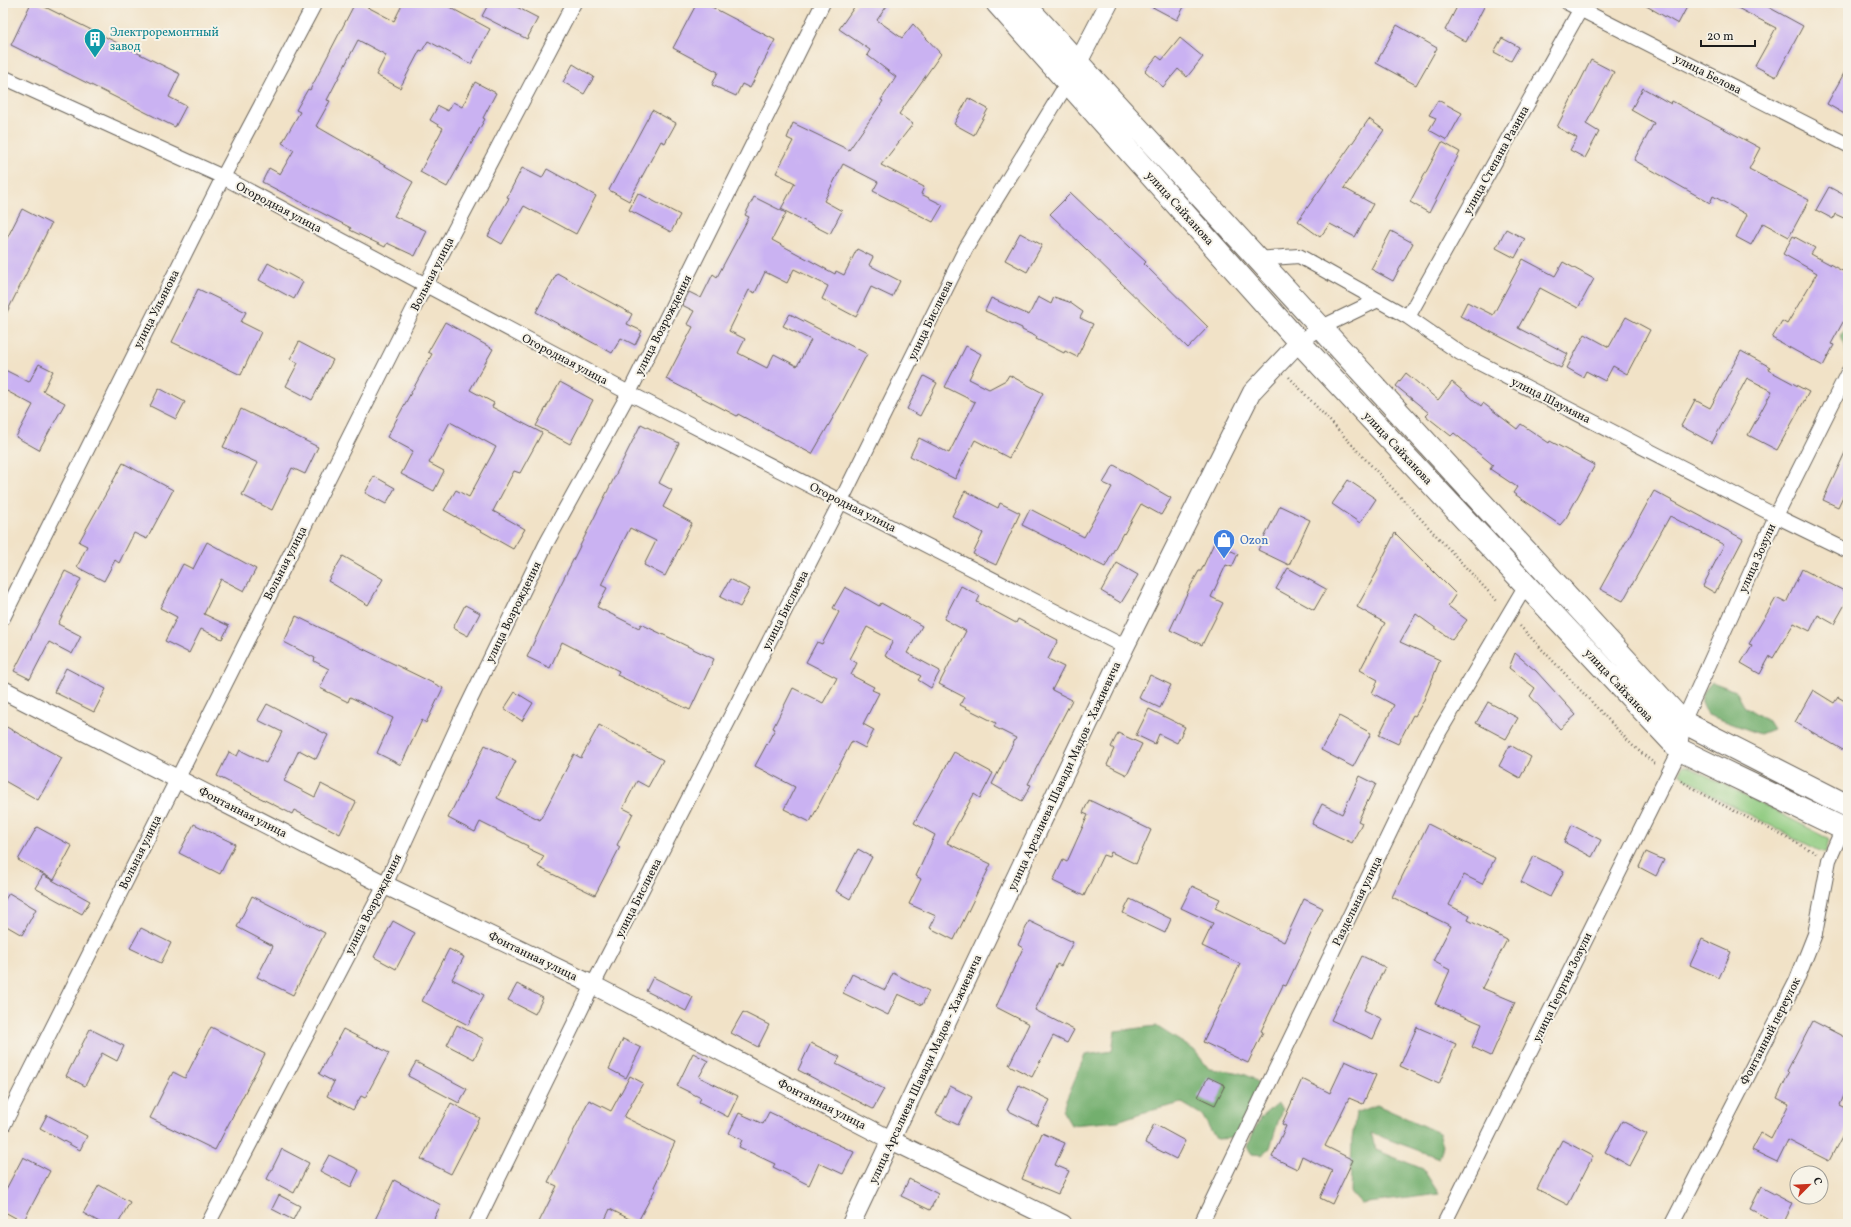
<svg xmlns="http://www.w3.org/2000/svg" width="1851" height="1227" viewBox="0 0 1851 1227" font-family="Vollkorn,serif">
<rect width="100%" height="100%" fill="#f7f3e8"/>
<filter id="ink" filterUnits="userSpaceOnUse"><feTurbulence type="fractalNoise" baseFrequency=".025" numOctaves="2"/><feDisplacementMap in="SourceGraphic" scale="8" xChannelSelector="R" yChannelSelector="G"/><feConvolveMatrix kernelMatrix="1 2 1 2 8 2 1 2 1" color-interpolation-filters="sRGB"/></filter>
<filter id="wash" filterUnits="userSpaceOnUse"><feTurbulence type="fractalNoise" baseFrequency=".012" numOctaves="4" result="noise"/><feDisplacementMap in="SourceGraphic" scale="16" xChannelSelector="R" yChannelSelector="G"/><feGaussianBlur stdDeviation="0.9" result="paint"/><feColorMatrix in="noise" values="0 0 0 0 0 0 0 0 0 0 0 0 0 0 0 0 0 1.4 0 .05"/><feComposite in="paint" operator="in"/></filter>
<g filter="url(#wash)">
<rect width="100%" height="100%" fill="#f1e2c7"/>
<path fill="#8fcb80" stroke="#56744e" d="M1684,766l6,1 134,69 5,4 -3,12h-4l-107,-55 -35,-23 1,-5z"/>
<path fill="#73af6e" stroke="#486645" d="M1848,327v32l-1,-1 -2,-13 -5,-10z
M1712,682l24,9 8,15 24,15 5,8 -13,5 -52,-19c-9,-16 -9,-19 4,-33z
M1156,1026l38,24 15,19c18,2 42,2 53,18l-24,51 -22,1 -14,-24 -20,-12 -41,10 -23,8 -47,4 -9,-15 23,-55 27,-4 3,-20z
M1277,1103l5,6 -12,39 -8,7 -10,-1 -5,-7 13,-29z
M1377,1105l62,28 4,13 -4,12 -68,-25 5,17 47,19 16,25 -78,10 -11,-12 2,-52 4,-27z"/>
<g id="blocks">
<path fill="#cab2f2" d="M31,3h6l143,71 -11,23 17,9 -11,21 -164,-82z
M355,3h5l34,18 9,-18h39l48,26 -19,35 -43,-23 -6,10 -2,-1 -20,38 -24,-13 10,-20 -28,-15 -31,60 3,1 -14,25 97,56 -19,34 33,15 -12,25 -28,-13 -2,4 -35,-17 1,-2 -89,-46 7,-14 11,6 14,-24 -12,-7 18,-31 -4,-2 12,-21 2,1z
M489,3h20l29,15 -11,21 -45,-23z
M697,3h7l71,37 -25,48 -8,-4 -6,12 -24,-11 6,-13 -45,-24z
M857,3h32l-12,17 25,18 11,-14 28,30 -42,60 14,10 -32,41 43,22 -3,7 22,11 -10,17 -60,-31 5,-9 -35,-18 -19,37 18,10 -12,23 -49,-25 14,-26 -19,-10 17,-32 -6,-3 6,-15 56,27 34,-49 -2,-1 15,-23 -29,-22 3,-5 -31,-21z
M1145,3h41l-9,17z
M1459,3h27l-20,39 -21,-12z
M1641,3h48l-11,21z
M1728,3h33l42,23 -27,51 -21,-11 21,-38z
M1397,25l40,23 -21,37 -40,-22z
M1180,38l23,19 -16,20 -9,-8 -15,18 -18,-16 12,-15 5,4z
M1502,38l17,9 -8,14 -17,-9z
M1591,60l23,12 -28,52 13,8 -14,26 -15,-8 7,-12 -20,-11z
M573,64l21,13 -10,17 -21,-12z
M1848,66v50l-21,-12z
M475,82l21,11 -13,25 2,1 -38,68 -27,-15 23,-44 -13,-8 8,-14 10,5 5,-9 9,5z
M1643,88l28,16 1,-3 88,47 -11,21 60,31 -20,37 -26,-14 -12,22 -15,-8 11,-22 -34,-19 -3,7 -76,-43 20,-37 -23,-13z
M968,98l20,11 -14,26 -20,-11z
M1438,100l24,13 -15,27 -18,-10 7,-12 -7,-3z
M652,110l24,13 -11,20 -4,-2 -32,60 -20,-11z
M1369,119l15,11 -40,58 29,16 -18,33 -25,-13 -10,13 -22,-16z
M1442,142l18,10 -31,61 -19,-11z
M522,168l20,10 5,-9 49,27 -20,38 -52,-28 -22,38 -14,-8 21,-38 -2,-1z
M1829,187l19,10v23l-13,-6 -2,5 -17,-9z
M638,193l42,22 -9,17 -42,-22z
M1071,193l43,41 1,-1 31,29 -2,2 64,63 -20,21 -138,-134z
M754,197l32,16 -14,27 63,34 1,-3 8,4 13,-26 16,8 -4,8 31,16 -8,16 -21,-10 -15,30 -34,-18 6,-13 -34,-17 -7,14 -22,-11 -10,21 -6,-3 -20,41 16,8 -7,14 29,15 7,-14 23,12 14,-26 -28,-14 7,-12 77,40 -25,48 -30,52 -74,-40 -1,2 -71,-37 27,-52 -6,-3 7,-13 -12,-6 7,-13 12,6 12,-24 4,3 32,-60 -4,-2z
M22,209l29,15 -48,96v-74z
M1506,229l19,10 -10,19 -19,-10z
M1391,231l22,12 -20,38 -22,-12z
M1020,233l22,12 -15,27 -22,-12z
M1793,236l22,12 -4,6 37,20v39l-17,31 3,1 -11,21 -51,-28 10,-17 5,3 30,-51 -34,-19z
M1523,259l32,17 8,-14 31,17 -16,29 -38,-20 -22,40 50,26 -7,14 -101,-52 7,-14 26,13z
M268,263l35,19 -9,17 -35,-19z
M557,273l75,41 -5,10 15,7 -7,14 -14,-7 -9,15 -76,-41z
M198,289l48,23 -5,10 20,10 -20,43 -69,-33z
M1038,297l13,7 3,-7 15,5 14,10 -3,6 13,6 -16,33 -12,-6 -1,2 -28,-14 1,-2 -15,-7v-2l-37,-17 6,-13 38,17z
M1626,317l24,13 -23,44 -14,-8 -8,15 -19,-10 -3,6 -16,-9 18,-34 24,13z
M445,322l48,27 -23,41 24,13 -2,4 50,26 -22,40 -6,-2 -21,40 32,18 -12,20 -69,-39 12,-20 13,7 27,-50 -46,-25 -21,41 15,8 -10,20 -33,-17 12,-23 -26,-14 45,-83 -4,-2z
M299,342l34,18 -21,40 -26,-14 12,-23 -8,-4z
M966,346l15,8 -12,25 20,10 17,-9 3,-5 34,18 -34,65 -34,-18 -20,39 -45,-23 9,-18 30,15 26,-51 -30,-15z
M1741,351l29,16 -2,3 41,22 -32,58 -29,-15 24,-44 -25,-13 -35,65 -31,-17 14,-26 15,8z
M39,364l14,7 -10,20 22,12 -26,47 -23,-13 17,-32 -30,-16v-20l26,13z
M1406,373l32,27 14,-18 29,24 2,-3 34,26 4,-5 28,19 1,-2 45,24 -29,53 -6,7 -47,-32 4,-6 -27,-18 3,-4 -39,-32 -3,3 -25,-20 3,-3 -33,-27z
M924,376l13,7 -17,33 -13,-7z
M560,382l33,18 -23,44 -34,-18z
M159,388l26,14 -9,17 -26,-13z
M241,409l77,38 -13,27 -13,-6 -20,42 -30,-15 16,-32 -35,-16z
M641,424l38,19 -20,40 13,7 -9,17 29,16 -27,53 -21,-11 12,-24 -26,-13 -29,57 6,3 -10,19 42,21 2,-4 73,35 -24,51 -73,-35 2,-4 -57,-29 -12,26 -23,-11 32,-69z
M1848,446v40l-10,21 -15,-7z
M123,463l50,27 -26,49 -13,-6 -15,30 -4,-3 -11,21 -27,-14 10,-21 -8,-4z
M1114,465l57,33 -10,17 -20,-11 -17,30 -1,-1 -18,34 -83,-42 8,-16 54,28 28,-50 -9,-4z
M374,476l21,12 -9,16 -21,-11z
M1348,480l28,19 -16,24 -28,-19z
M965,491l33,17 2,-5 20,10 -24,52 -23,-11 10,-21 -31,-17z
M1654,491l89,48 -28,54 -12,-7 21,-41 -54,-29 -47,85 -23,-12z
M1280,506l30,14 -21,45 -31,-15z
M1395,533l61,61 -8,12 19,14 -15,20 -36,-26 -16,28 40,18 -17,42 -8,14 -2,-1 -15,29 -19,-9 15,-30 -22,-12 6,-13 -18,-10 25,-47 -28,-16 21,-37 -1,-1z
M207,542l49,27 -12,22 -23,-12 -17,35 25,12 -7,13 -21,-10 -12,24 -24,-12 12,-24 -17,-9 23,-44 10,5z
M1214,543l24,11 -6,13 -6,-2 -15,32 12,6 -21,42 -32,-15 20,-43 9,-16h2z
M343,556l40,23 -15,26 -40,-24z
M1117,563l21,12 -17,28 -20,-12z
M1288,568l38,21 -12,21 -38,-21z
M1802,569l46,24v6l-14,25 -16,-9 -8,16 -16,-8 -21,35 -3,-2 -10,18 -19,-11 11,-18 -3,-1 27,-46 10,5z
M65,571l16,8 -23,45 23,12 -9,18 -23,-12 -19,37 -16,-8z
M730,579l20,10 -10,18 -20,-10z
M961,586l19,10 -3,6 39,21 2,-4 40,21 -10,19 16,8 -12,23 20,10 -44,84 3,1 -9,16 -30,-17 24,-46 -22,-11 2,-4 -36,-18 4,-8 -25,-13 27,-53 -22,-12z
M845,587l34,19 2,-3 41,23 -15,27 33,18 -9,17 -13,-8 3,-4 -36,-20 8,-15 -26,-14 -17,32 7,4 -6,12 23,12 -2,3 7,3 -16,31 11,6 -9,18 -13,-7 -42,81 -26,-13 11,-22 -40,-21 20,-37 -2,-1 20,-40 30,15 14,-25 -31,-16 11,-20 5,2 17,-32 -6,-4z
M465,605l15,8 -12,23 -15,-8z
M296,616l147,72 -17,35 -4,-3 -21,45 -24,-12 16,-35 -43,-21 -2,5 -28,-14 9,-19 -15,-8 1,-3 -31,-16z
M1515,653l21,18 40,44 -16,14 -30,-33 5,-8 -26,-20z
M66,668l40,21 -12,23 -40,-20z
M1150,675l21,10 -11,23 -21,-10z
M1813,690l21,13 4,-6 10,6v50l-53,-31z
M515,692l18,11 -11,18 -18,-12z
M1488,702l30,16 -12,21 -30,-16z
M267,704l61,31 -12,24 -17,-9 -15,31 31,16 6,-13 35,18 -16,32 -46,-24 -2,4 -75,-38 12,-24 8,4 3,-6 26,13 16,-31 -24,-12z
M1149,709l36,18 -8,16 -18,-9 -4,10 -19,-9z
M1339,716l32,17 -18,34 -32,-17z
M3,725l59,33 -24,42 -35,-20z
M599,725l64,35 -15,27 -11,-6 -14,27 10,5 -16,32 3,2 -25,48 -57,-28 6,-11 -17,-8 1,-2 -48,-24 -5,10 -27,-14 37,-73 31,16 -19,37 43,22 34,-66 7,4z
M1118,733l24,11 -15,31 -20,-10 7,-16 -3,-2z
M1510,745l21,12 -11,21 -21,-12z
M954,752l39,21 -13,25 -6,-4 -27,49 44,21 -37,76 -24,-12 6,-12 -27,-12 12,-25 -5,-3 19,-41 -21,-12z
M1360,776l16,8 -18,37 4,2 -10,20 -40,-19 10,-20 20,10z
M1089,800l62,30 -15,34 -25,-12 -2,5 -6,-2 -19,41 -31,-15 10,-21 4,2 21,-47 -5,-2z
M194,824l41,20 -15,30 -41,-21z
M1428,824l67,34 -13,26 -18,-9 -15,30 21,11 -2,4 39,20 -25,48 33,14 -24,54 -19,-9 10,-23 -47,-20 15,-34 -17,-9 18,-35 -59,-29z
M1572,825l29,15 -9,17 -28,-15z
M37,827l35,19 -18,34 -36,-20z
M858,849l14,8 -22,42 -14,-8z
M1646,852l18,8 -8,16 -17,-9z
M1534,856l30,15 -14,26 -29,-15z
M43,875l47,26 -8,13 -47,-26z
M1192,886l28,13 -5,9 69,34 20,-43 19,9 -37,78 -3,-1 -22,46 2,1 -15,31 -45,-21 37,-78 -38,-18 11,-23 -32,-15z
M9,893l27,16 -14,26 -19,-11v-21z
M252,896l73,37 -32,62 -36,-18 16,-31 -36,-19z
M1130,899l41,20 -6,14 -42,-20z
M393,921l22,12 -19,36 -22,-12z
M1029,921l44,21 -12,24 -4,-2 -22,46 39,20 -7,13 -14,-7 -21,41 -23,-12 20,-41 -33,-17 27,-59 -5,-3z
M141,928l30,15 -10,20 -31,-15z
M1702,939l29,13 -12,26 -29,-13z
M449,949l15,8 -12,22 32,16 -16,30 -46,-24z
M1362,956l23,11 -21,43 18,9 -9,20 -42,-19z
M893,973l36,18 -7,14 -24,-11 -10,21 -45,-22 9,-19 33,16z
M653,977l40,20 -7,14 -40,-20z
M517,984l26,14 -8,16 -27,-14z
M743,1012l26,13 -11,22 -27,-14z
M1813,1021l35,18v47l-8,19 8,4v16l-19,36 -41,-21 -11,22 -25,-12 9,-17 10,6 18,-35 -12,-6 12,-25 -2,-2z
M457,1025l27,14 -10,20 -27,-14z
M211,1027l54,27 -50,96 -65,-32 23,-46 12,6z
M1417,1027l39,17 -17,40 -39,-18z
M90,1029l34,17 -7,15 -15,-8 -17,33 -19,-10z
M343,1029l46,24 -24,45 -4,-2 -8,14 -26,-14 7,-14 -15,-8z
M623,1039l18,9 -15,30 -17,-9z
M811,1043l29,14 -4,7 48,25 -11,20 -75,-39z
M693,1053l15,8 -9,16 39,19 -10,21 -29,-15 2,-4 -24,-12z
M1345,1061l31,14 -13,29 -14,-6 -24,48 28,14 -21,44 -12,-6 12,-27 -30,-15 -5,13 -25,-12 14,-31 -4,-2 20,-45 28,14z
M416,1062l51,27 -8,14 -51,-27z
M630,1076l13,7 -19,34 51,25 -21,45 2,1 -19,35 -27,-14 -7,15h-65l19,-38 -9,-4 41,-82 22,11z
M1208,1077l17,8 -10,20 -17,-8z
M1019,1085l31,15 -13,25 -30,-15z
M950,1086l22,11 -14,28 -22,-11z
M451,1103l29,15 -29,56 -30,-15z
M769,1112l85,40 -11,22 -24,-11 -10,22 -36,-18 2,-3 -36,-17 3,-7 -13,-7 10,-20 24,11z
M47,1115l40,21 -7,14 -40,-22z
M1622,1121l25,13 -17,32 -25,-14z
M1154,1124l31,17 -9,18 -31,-16z
M1042,1133l23,10 -10,22 14,6 -11,23 -36,-15z
M1562,1140l31,16 -25,49 -31,-16z
M282,1149l27,14 -15,30 -27,-14z
M329,1155l30,15 -8,17 -31,-16z
M23,1157l27,14 -27,51 -20,-11v-16z
M909,1179l29,15 -8,16 -29,-14z
M394,1180l47,25 -10,19h-58z
M99,1185l31,17 -12,22h-15l-20,-11z
M1761,1187l32,17 -10,20h-5l-28,-15z
M279,1195l21,11 -7,14 -21,-11z"/>
</g>
</g>
<g filter="url(#ink)">
<use href="#blocks" fill-opacity="0" stroke="#676158" stroke-width="1"/>
<g fill="none" stroke-linecap="round" stroke-linejoin="round">
<g stroke="#676158" stroke-width="16">
<path id="minor" d="M1568,3l280,142
M3,77l220,100 406,216 496,254
M1256,259l43,-3 109,61 52,36 316,163 72,35
M1408,317l176,-314
M1299,342l21,-14 58,-28
M3,618l220,-441 92,-174
M3,1126l422,-840 149,-283
M208,1224l177,-339 74,-162 87,-179 83,-151 194,-390
M476,1224l117,-239 248,-484 125,-253 102,-166
M1201,1224l233,-483 92,-156
M1444,1224l236,-474 3,-28 93,-206 72,-144
M1672,1224l124,-242 19,-48 14,-74 14,-32"/>
</g>
<g stroke="#676158" stroke-width="20">
<path id="tertiary" d="M1072,74l37,-71
M3,690l382,195 208,100 298,155 172,84
M851,1224l274,-577 127,-255 47,-50"/>
</g>
<g stroke="#676158" stroke-width="24">
<path id="primary" d="M997,3l302,339 381,408 168,81
M1023,3l660,719 165,84"/>
</g>
<path stroke="#676158" stroke-width="2.5" stroke-dasharray="1 3" stroke-linecap="butt" d="M1289,377l209,225
M1520,626l113,120 22,18
M1681,781l36,21 99,51"/>
<use href="#minor" stroke="#fff" stroke-width="14"/>
<use href="#tertiary" stroke="#fff" stroke-width="18"/>
<use href="#primary" stroke="#fff" stroke-width="22"/>
</g>
</g>
<defs>
<g id="building-pin" transform="scale(1.15)"><path d="M0 17L-7.5 6A9.5 9.5 0 1 1 7.5 6Z" fill="#0f9aa8" stroke="#f7f3e8"/><path d="M-4-6H4V6H1V3H-1V6H-4ZM-2.5-4.3h1.7v1.8h-1.7ZM.8-4.3h1.7v1.8H.8ZM-2.5-1h1.7V.8h-1.7ZM.8-1h1.7V.8H.8Z" fill="#fff"/></g>
<g id="shop-pin" transform="scale(1.15)"><path d="M0 17L-7.5 6A9.5 9.5 0 1 1 7.5 6Z" fill="#3f7fe0" stroke="#f7f3e8"/><path d="M-5-2.5h2.3a2.7 3.5 0 0 1 5.4 0H5L5.5 6h-11ZM-1.5-2.5h3a1.5 2.3 0 0 0-3 0Z" fill="#fff"/></g>
</defs>
<g fill-rule="evenodd">
<use href="#building-pin" x="95" y="39"/>
<use href="#shop-pin" x="1224" y="540"/>
</g>
<g text-anchor="middle" stroke-width="4" stroke-linejoin="round" paint-order="stroke">
<g font-size="12" fill="#0d838f" stroke="#f7f3e8" text-anchor="start">
<text x="110" y="36">Электроремонтный<tspan x="110" dy="14">завод</tspan></text>
</g>
<g font-size="12" fill="#1c1c1c" stroke="#f7f3e8">
<text transform="translate(1708 74) rotate(27)" y="4">улица Белова</text>
<text transform="translate(1496 160) rotate(-61)" y="4">улица Степана Разина</text>
<text transform="translate(279 207) rotate(28)" y="4">Огородная улица</text>
<text transform="translate(1180 208) rotate(48)" y="4">улица Сайханова</text>
<text transform="translate(432 274) rotate(-63)" y="4">Вольная улица</text>
<text transform="translate(156 309) rotate(-63)" y="4">улица Ульянова</text>
<text transform="translate(930 320) rotate(-64)" y="4">улица Бислиева</text>
<text transform="translate(663 325) rotate(-63)" y="4">улица Возрождения</text>
<text transform="translate(565 359) rotate(28)" y="4">Огородная улица</text>
<text transform="translate(1551 400) rotate(27)" y="4">улица Шаумяна</text>
<text transform="translate(1398 448) rotate(47)" y="4">улица Сайханова</text>
<text transform="translate(853 507) rotate(27)" y="4">Огородная улица</text>
<text transform="translate(1757 558) rotate(-66)" y="4">улица Зозули</text>
<text transform="translate(285 563) rotate(-63)" y="4">Вольная улица</text>
<text transform="translate(785 610) rotate(-63)" y="4">улица Бислиева</text>
<text transform="translate(513 612) rotate(-64)" y="4">улица Возрождения</text>
<text transform="translate(1619 685) rotate(47)" y="4">улица Сайханова</text>
<text transform="translate(1064 776) rotate(-65)" y="4">улица Арсалиева Шавади Мадов - Хажиевича</text>
<text transform="translate(243 812) rotate(27)" y="4">Фонтанная улица</text>
<text transform="translate(140 852) rotate(-64)" y="4">Вольная улица</text>
<text transform="translate(638 898) rotate(-63)" y="4">улица Бислиева</text>
<text transform="translate(1357 901) rotate(-64)" y="4">Раздельная улица</text>
<text transform="translate(373 904) rotate(-63)" y="4">улица Возрождения</text>
<text transform="translate(533 956) rotate(26)" y="4">Фонтанная улица</text>
<text transform="translate(1562 987) rotate(-64)" y="4">улица Георгия Зозули</text>
<text transform="translate(1770 1031) rotate(-63)" y="4">Фонтанный переулок</text>
<text transform="translate(925 1069) rotate(-65)" y="4">улица Арсалиева Шавади Мадов - Хажиевича</text>
<text transform="translate(822 1104) rotate(27)" y="4">Фонтанная улица</text>
</g>
<g font-size="12" fill="#366cbe" stroke="#f7f3e8" text-anchor="start">
<text x="1240" y="544">Ozon</text>
</g>
</g>
<rect width="1851" height="1227" fill="none" stroke="#f7f3e8" stroke-width="16"/>
<g transform="translate(1809 1185) rotate(66)"><circle r="19" fill="#f7f3e8" stroke="#9f9d96"/>
<path d="M0-3L7 15L0 10L-7 15Z" fill="#c8321e"/>
<text y="-6" font-size="11" font-weight="bold" text-anchor="middle" fill="#1c1c1c">С</text>
</g>
<path d="M1701 40v6h54v-6" fill="none" stroke="#1c1c1c" stroke-width="2"/>
<text x="1707" y="40" font-size="12" fill="#1c1c1c" stroke="#f7f3e8" stroke-width="3" paint-order="stroke">20 m</text>
</svg>
